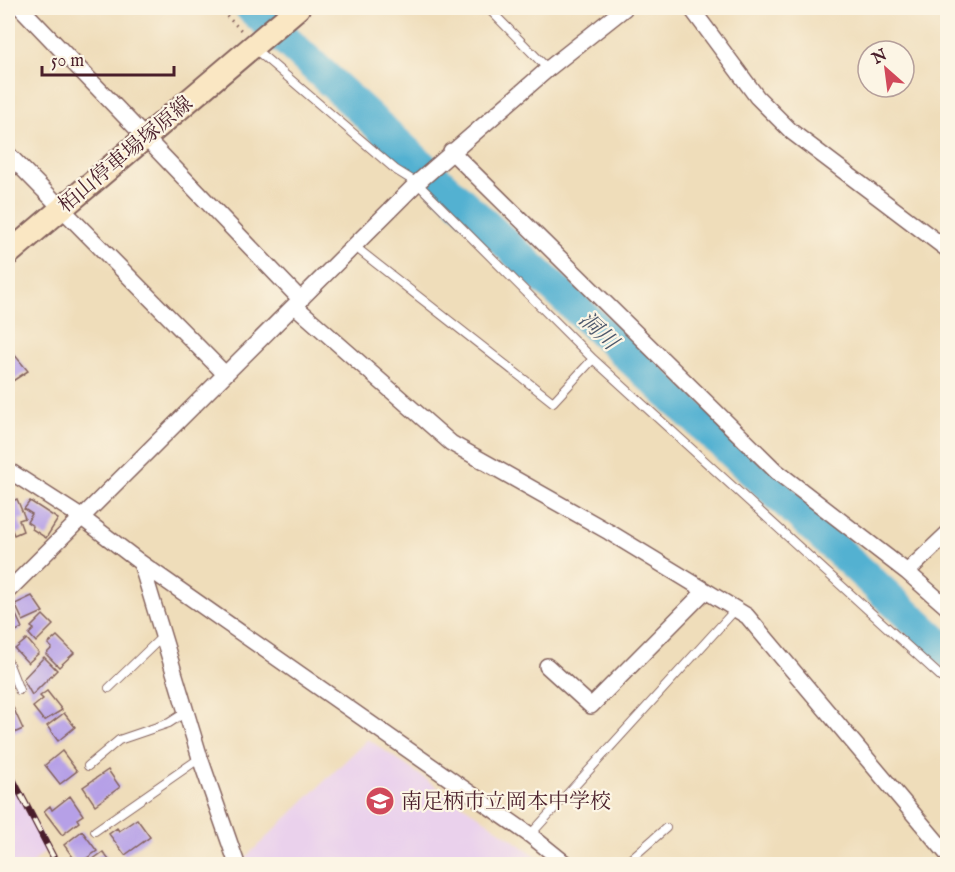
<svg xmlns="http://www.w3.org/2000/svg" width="955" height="872" viewBox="0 0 955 872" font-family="'IM FELL English','Noto Serif JP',serif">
<rect width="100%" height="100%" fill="#fcf5e5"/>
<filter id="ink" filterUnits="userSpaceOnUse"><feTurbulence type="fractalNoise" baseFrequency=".0167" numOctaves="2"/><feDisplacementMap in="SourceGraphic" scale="12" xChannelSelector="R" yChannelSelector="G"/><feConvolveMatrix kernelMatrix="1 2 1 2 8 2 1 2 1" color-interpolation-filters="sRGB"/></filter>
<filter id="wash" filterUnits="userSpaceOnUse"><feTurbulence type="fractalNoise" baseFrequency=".008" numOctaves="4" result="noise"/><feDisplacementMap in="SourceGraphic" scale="24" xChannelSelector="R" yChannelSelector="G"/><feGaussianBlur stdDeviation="1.35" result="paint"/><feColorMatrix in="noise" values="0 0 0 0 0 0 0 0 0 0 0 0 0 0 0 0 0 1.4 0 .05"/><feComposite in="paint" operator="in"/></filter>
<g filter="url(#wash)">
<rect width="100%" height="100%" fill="#efddba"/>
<path fill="#ead1ec" d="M368,739l180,125h-306l-1,-2z
M8,772l40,77 -17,15h-23z"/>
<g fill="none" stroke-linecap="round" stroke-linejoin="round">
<path stroke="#53b1d1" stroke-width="32" d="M251,8l697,644"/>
</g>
<g id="blocks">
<path fill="#b6a0e7" d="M8,347l20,24 -20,13z
M17,499l8,19 -6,2 4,11 -9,4 -2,-5 -4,2v-29z
M30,501l28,18 -12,19 -14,-9 1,-3 -6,-4 5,-8 -8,-5z
M32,596l11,16 -20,9 -8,-17z
M11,604l11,24 -10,5 -4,-11v-17z
M43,615l10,10 -17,17 -7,-8 5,-5 -3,-2z
M57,636l17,17 -15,14 -13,-13 6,-6 -4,-4z
M27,639l12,14 -11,10 -13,-14z
M44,657l13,13 -25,25 -9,-16z
M47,691l15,19 -18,11 -11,-14 10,-8 -3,-3z
M11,703l12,26 -9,4 -3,-5 -3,2v-25z
M64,713l11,14 -17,14 -11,-15z
M62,751l15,20 -17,13 -15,-19z
M108,770l12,17 -25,18 -12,-18z
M70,796l13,19 -6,4 2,3 -17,13 -18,-24 6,-5 2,4z
M137,819l13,18 -25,18 -16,-21 8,-6 2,3z
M82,831l15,20 -19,13 -14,-19z
M103,852l9,12h-23l3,-4z"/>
</g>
</g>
<g filter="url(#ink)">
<use href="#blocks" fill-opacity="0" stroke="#84625d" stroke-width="1.5"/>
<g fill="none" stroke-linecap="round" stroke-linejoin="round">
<g stroke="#84625d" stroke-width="10">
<path id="lane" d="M488,8l60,61
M255,49l141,121 21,13 176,176 355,324
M937,242l11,-10
M354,246l199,156 40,-43
M8,662l11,28
M109,688l54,-52
M88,766l31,-26 50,-17 17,-11
M95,831l105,-73
M530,835l206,-226
M625,864l41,-36"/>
</g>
<g stroke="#84625d" stroke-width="18">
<path id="street" d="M21,8l280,292
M691,8l66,89 35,35 156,118
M451,151l325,320 131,101 41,36
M8,154l217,220
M295,306l156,137 158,89 138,84 201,239
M8,470l73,47 60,46 389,272 36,29
M141,563l59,195 37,106
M907,572l41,-39
M8,591l409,-408 131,-114 77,-61
M547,666l44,40 114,-115"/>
</g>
<g stroke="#84625d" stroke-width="26">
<path id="secondary" d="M8,254l290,-246"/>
</g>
<path stroke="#84625d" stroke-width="3" stroke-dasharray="1.5 4.5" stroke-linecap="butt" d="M218,8l24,23"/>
<use href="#lane" stroke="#fff" stroke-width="8"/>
<use href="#street" stroke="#fff" stroke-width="15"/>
<use href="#secondary" stroke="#fae7c3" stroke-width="22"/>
<g stroke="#4a1f2b" stroke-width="7">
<path id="rail" d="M8,770l49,94"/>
</g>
<use href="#rail" stroke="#fcf5e5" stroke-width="4.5" stroke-dasharray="14" stroke-linecap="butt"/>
</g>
</g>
<defs>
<g id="school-disc" transform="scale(1.5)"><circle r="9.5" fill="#d1495b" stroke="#fcf5e5"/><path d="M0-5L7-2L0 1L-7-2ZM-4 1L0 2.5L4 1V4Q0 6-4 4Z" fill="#fff"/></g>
</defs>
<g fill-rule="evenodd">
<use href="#school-disc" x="380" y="801"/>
</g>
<g text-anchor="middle" stroke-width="4.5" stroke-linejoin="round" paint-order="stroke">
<g font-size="21" fill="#4a1f2b" stroke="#fcf5e5">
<text transform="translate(125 154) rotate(-40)" y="7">栢山停車場塚原線</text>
</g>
<g font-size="21" fill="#4a1f2b" stroke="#fcf5e5" text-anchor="start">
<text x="401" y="808">南足柄市立岡本中学校</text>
</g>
<g font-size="22" font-style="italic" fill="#4e596d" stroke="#fcf5e5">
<text transform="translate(599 330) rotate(43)" y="8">洞川</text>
</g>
</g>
<rect width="955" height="872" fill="none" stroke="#fcf5e5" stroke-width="30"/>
<g transform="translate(886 69) rotate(332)"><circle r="28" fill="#fcf5e5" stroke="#b59f9b" stroke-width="1.5"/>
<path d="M0-4.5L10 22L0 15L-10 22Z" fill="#d1495b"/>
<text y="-9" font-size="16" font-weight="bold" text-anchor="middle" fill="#4a1f2b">N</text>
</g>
<path d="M42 66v9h132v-9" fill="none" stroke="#4a1f2b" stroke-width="3"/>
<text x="51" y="66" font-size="18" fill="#4a1f2b" stroke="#fcf5e5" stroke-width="4.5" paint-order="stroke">50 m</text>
</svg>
